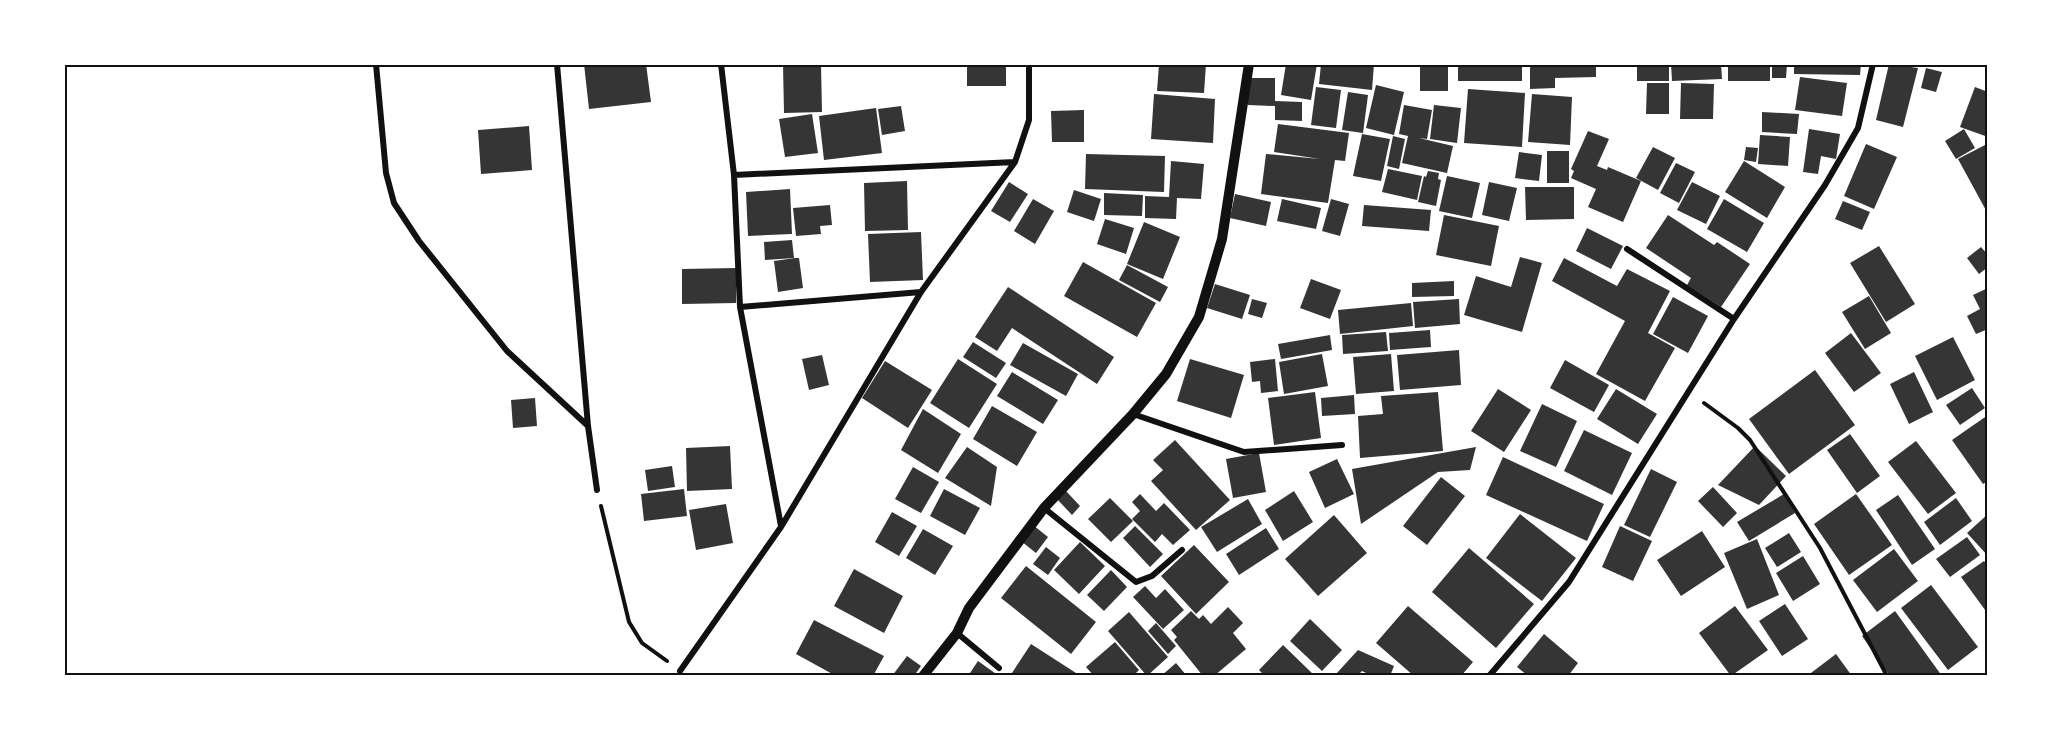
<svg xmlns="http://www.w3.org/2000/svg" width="2052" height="740" viewBox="0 0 2052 740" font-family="'Roboto Condensed',sans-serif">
<rect width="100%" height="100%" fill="#fff"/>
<path fill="#353535" d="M584,64h62l5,38 -62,7z
M783,64h38l1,48 -38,1z
M967,64h39v22h-39z
M1159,64h47l-2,29 -47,-2z
M1286,64h31l-6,36 -30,-5z
M1321,64h53l-2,26 -53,-6z
M1420,64h28v27h-28z
M1458,64h64v17h-64z
M1530,64h66v13l-41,1v10l-25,1z
M1637,64l32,1v16h-32z
M1671,64h50l1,15 -50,2z
M1728,64h42v17h-42z
M1772,64h15l-1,14h-14z
M1794,64h67l-1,11 -66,-1z
M1889,64l29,4 -15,59 -27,-7z
M1926,68l16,4 -6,20 -15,-4z
M1800,77l47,6 -5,33 -47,-6z
M1248,78h27v23l27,1v19l-27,-1v-14l-27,-1z
M1647,83h22v31h-23z
M1681,83l33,1 -1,35h-33z
M1376,85l28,7 -10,43 -28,-7z
M1316,87l25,3 -5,38 -25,-3z
M1975,87l13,5v45l-28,-10z
M1468,89l57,4 -3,54 -58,-4z
M1348,92l20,3 -5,38 -21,-3z
M1154,94l61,5 -2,44 -62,-4z
M1532,94l40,3 -2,48 -42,-3z
M1404,105l28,5 -5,29 -8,-1 34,8 -6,27 -45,-10 6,-27 -9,-2z
M1434,105l27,3 -4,35 -27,-4z
M901,106l4,25 -23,4 -4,-26z
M876,108l6,45 -58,7 -5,-44z
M1084,110v32h-32l-1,-31z
M1762,112l37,2 -2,20 -35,-2z
M812,114l6,39 -33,4 -6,-38z
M1278,124l71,9 -4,28 -10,-1 -7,43 -67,-9 5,-40 54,5 -46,-7z
M529,126l3,44 -51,4 -3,-44z
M1809,129l31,5 -4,25 -15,-3 -3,18 -15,-2z
M1964,129l11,19 -19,11 -11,-18z
M1588,131l21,8 -12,27 10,4 1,-3 33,14 -18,41 -35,-15 8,-18 -25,-11 3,-7 -3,-2z
M1362,134l28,5 -9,42 -28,-5z
M1760,135l30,2 -2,29 -30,-2z
M1393,136l12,3 -6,30 -12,-3z
M1866,144l31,13 -23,52 -30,-13z
M1985,145l3,5v64l-30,-55z
M1653,147l22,11 -17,32 -22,-12z
M1746,147l12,1 -2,14 -12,-2z
M1547,151h22v32h-22z
M1519,152l23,3 -3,26 -24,-3z
M1086,154l79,2 -1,36 -79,-3z
M1171,161l33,3 -3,35 -24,-1 -1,21 -31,-1v-22l24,1z
M1744,161l41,26 -18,31 -42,-26z
M1676,163l19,9 -16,31 -19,-10z
M1388,169l34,7 -5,24 -35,-8z
M1428,171l11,2 -1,6 3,1 -5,26 -18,-4 6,-26 2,1z
M1447,176l33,7 -8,35 -33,-7z
M907,181l1,49 -43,1 -1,-48z
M1009,182l19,12 -18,28 -19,-11z
M1489,182l28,6 -8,33 -27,-6z
M1692,182l28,14 -14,28 -29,-14z
M1525,187h49v32l-48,1z
M790,189l2,45 -44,2 -2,-44z
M1074,190l27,9 -7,22 -27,-9z
M1104,193l39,2 -1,21 -38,-1z
M1235,194l36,8 -5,24 -36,-8z
M1033,199l21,12 -19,33 -21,-13z
M1282,199l39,9 -5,21 -39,-8z
M1331,199l18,5 -9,32 -18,-5z
M1724,199l40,24 -17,29 -40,-23z
M1843,201l27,11 -8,18 -27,-11z
M830,205l2,20 -12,1 1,8 -25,2 -3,-28z
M1364,205l67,5 -2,21 -67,-5z
M1444,215l55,11 -8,40 -55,-11z
M1668,215l46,30 3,-3 33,22 -29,43 -34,-22 4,-7 -45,-30z
M1105,219l29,9 -8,26 -29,-10z
M1144,222l36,15 -17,42 -36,-15z
M1587,228l36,18 -12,23 -35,-18z
M921,232l2,48 -53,2 -2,-48z
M792,240l2,18 -29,2 -1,-18z
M1879,246l36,58 -29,18 -36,-59z
M1981,247l7,8v12l-9,7 -12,-16z
M1520,257l22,6 -20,69 -58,-17 12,-39 35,11z
M795,258h4l4,30 -25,4 -4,-31z
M1564,258l53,28 10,-17 43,22 -22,42 27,15 -30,53 -49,-27 29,-53 -73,-40z
M1083,262l73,41 -19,34 -73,-41z
M1127,265l41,22 -8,15 -41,-22z
M736,268v35l-54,1v-35z
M1311,279l30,11 -11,29 -30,-11z
M1454,281v15l-42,1v-14z
M1215,284l35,11 -8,24 -35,-11z
M1008,287l106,70 -17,27 -85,-56 -15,23 -22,-14z
M1988,288v41l-12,5 -9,-18 13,-7 -7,-14z
M1869,296l22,37 -26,16 -23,-37z
M1673,297l35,19 -20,37 -35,-19z
M1252,299l15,4 -5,15 -14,-4z
M1459,299l1,25 -45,4 -2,-26z
M1411,303l2,23 -73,8 -2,-24z
M1430,330l1,17 -41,3 -1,-17z
M1386,332l2,19 -45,3 -1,-19z
M1851,333l30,40 -27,19 -29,-39z
M1330,335l2,15 -51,9 -3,-15z
M1953,337l22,43 -38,20 -22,-44z
M973,342l33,21 -10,15 -33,-21z
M1023,343l55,31 -12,22 -56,-31z
M1459,350l2,35 -61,5 -3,-35z
M1322,354l6,32 -44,8 -5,-32z
M1391,354l3,37 -38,3 -3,-37z
M822,355l7,30 -20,5 -7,-31z
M958,359l39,25 -28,44 -39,-25z
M1190,359l54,16 -13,43 -54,-17z
M1275,359l3,32 -17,2 -1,-12 -8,1 -2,-20z
M1565,360l44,25 -15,27 -44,-24z
M885,361l47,29 -24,38 -46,-30z
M1815,370l40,55 -66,49 -40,-55z
M1012,372l46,28 -15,24 -46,-28z
M1914,372l19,40 -24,12 -19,-40z
M1972,388l13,20 -25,17 -14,-20z
M1498,389l33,21 -27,42 -33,-21z
M1616,389l41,25 -19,30 -41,-25z
M1315,392l6,46 -47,7 -6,-47z
M1438,392l5,59 -83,7 -2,-42 25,-2 -2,-18z
M1354,395l1,19 -33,2 -1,-18z
M535,398l2,28 -24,2 -2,-28z
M1542,404l35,17 -21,46 -36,-16z
M992,406l45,26 -20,34 -44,-27z
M923,409l38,25 -23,39 -37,-23z
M1988,415v66l-5,3 -31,-44z
M1584,430l48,23 -20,42 -48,-24z
M1850,434l30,42 -23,17 -30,-43z
M1175,440l55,60 -34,30 -45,-49 12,-11 -10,-10z
M1916,441l40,52 -28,21 -40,-52z
M730,446l2,43 -45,2 -1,-43z
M1755,446l31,30 -27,29 -41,-20z
M967,447l30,20 -6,39 -46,-28z
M1476,447l-6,23 -32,2 -77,52 -9,-55z
M1259,453l7,39 -33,6 -7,-39z
M1503,457l101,47 -17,37 -101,-46z
M1337,459l17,35 -29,14 -16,-36z
M672,466l3,21 -27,4 -3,-21z
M913,467l26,15 -18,31 -26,-14z
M1651,469l26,13 -27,55 -26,-12z
M1441,477l24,19 -38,49 -24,-19z
M1713,487l24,26 -14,14 -25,-26z
M684,489l3,27 -43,5 -3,-27z
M944,489l36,19 -15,27 -35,-19z
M1066,491l14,15 -8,9 -15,-16z
M1294,491l19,31 -30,19 -18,-31z
M1140,494l16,17 8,-8 26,27 -17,15 -11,-11 -7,8 -23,-23 8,-8 -8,-9z
M1784,494l11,19 -46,28 -12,-19z
M1856,494l36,51 -43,30 -35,-51z
M1898,495l37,54 -23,16 -36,-55z
M1110,498l23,23 -22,21 -23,-23z
M1956,498l16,23 -32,24 -16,-23z
M1248,499l14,25 -45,28 -16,-25z
M726,504l7,39 -37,7 -7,-40z
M892,512l25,14 -18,30 -24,-14z
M1520,514l56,44 -34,43 -56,-43z
M1988,514v42l-21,-23z
M1334,515l33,38 -49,43 -33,-37z
M1033,525l15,12 -12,16 -15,-12z
M1135,526l28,28 -13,13 -27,-29z
M1620,526l32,15 -19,40 -31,-14z
M1266,528l13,21 -40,26 -13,-21z
M923,529l30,17 -18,29 -29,-17z
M1702,531l23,36 -44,29 -24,-36z
M1789,533l12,19 -24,15 -12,-19z
M1967,537l13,18 -30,22 -14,-18z
M1757,539l22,56 -32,14 -23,-56z
M1080,542l25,24 -26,28 -25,-24z
M1194,545l35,37 -33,32 -35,-38z
M1046,547l14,11 -12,17 -15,-11z
M1469,548l65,56 -38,44 -64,-56z
M1894,549l24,32 -41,31 -24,-32z
M1803,556l17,28 -27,17 -17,-28z
M1984,561l4,5v48l-27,-37z
M1026,566l70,56 -25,32 -70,-56z
M854,569l49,27 -19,37 -50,-27z
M1111,570l16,17 -23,24 -17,-16z
M1931,585l47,62 -30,23 -47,-62z
M1145,586l11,12 9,-9 19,21 -21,19 -30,-32z
M1785,604l23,35 -26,17 -23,-35z
M1408,606l65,56 -12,14h-47l-38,-33z
M1735,606l33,44 -37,26 -32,-43z
M1228,607l15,16 -10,10 13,16 -32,27h-11l-29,-36 3,-3 -6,-7 20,-19 8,8 4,-4 8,9z
M1895,611l47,65h-52l-28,-40z
M1129,612l39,45 -21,19 -39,-45z
M1310,619l32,31 -20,21 -32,-30z
M814,620l70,36 -11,20h-37l-40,-22z
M1156,623l20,23 -8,8 -20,-23z
M1544,634l34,29 -10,13h-40l-11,-9z
M1115,642l24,28 -6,6h-39l-8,-9z
M1031,644l45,29 -2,3h-64z
M1283,645l32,31h-50l-6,-6z
M1358,650l36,16 -4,10h-18l-10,-5 -5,5h-19l-2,-2z
M1836,654l16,22h-45z
M907,656l14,10 -7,10h-22z
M978,661l21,15h-31z
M1176,663l11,13h-26z"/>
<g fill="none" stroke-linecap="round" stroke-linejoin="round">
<path stroke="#111" stroke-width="4" d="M1704,403l34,25 12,12 70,108 67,128
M601,506l28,116 13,21 25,18"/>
<path stroke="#111" stroke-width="6" d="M376,64l10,109 8,30 25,38 88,110 81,75
M557,64l31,362 9,64
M721,64l13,111 6,132 41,219
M734,175l281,-13
M1627,249l107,70
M740,307l181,-15
M1133,414l111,38 98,-7
M1044,508l92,74 16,-6 30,-26
M957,633l42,35
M680,671l101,-144 140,-235 94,-130 14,-42v-56
M1489,676l80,-94 165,-263 91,-134 33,-57 15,-64"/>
<path stroke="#111" stroke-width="10" d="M923,676l34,-43 12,-25 75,-100 89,-94 33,-40 33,-57 23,-78 27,-175"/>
</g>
<rect width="2052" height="740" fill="none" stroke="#ffffff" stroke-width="132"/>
<rect x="66" y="66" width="1920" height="608" fill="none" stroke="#111" stroke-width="2"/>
</svg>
